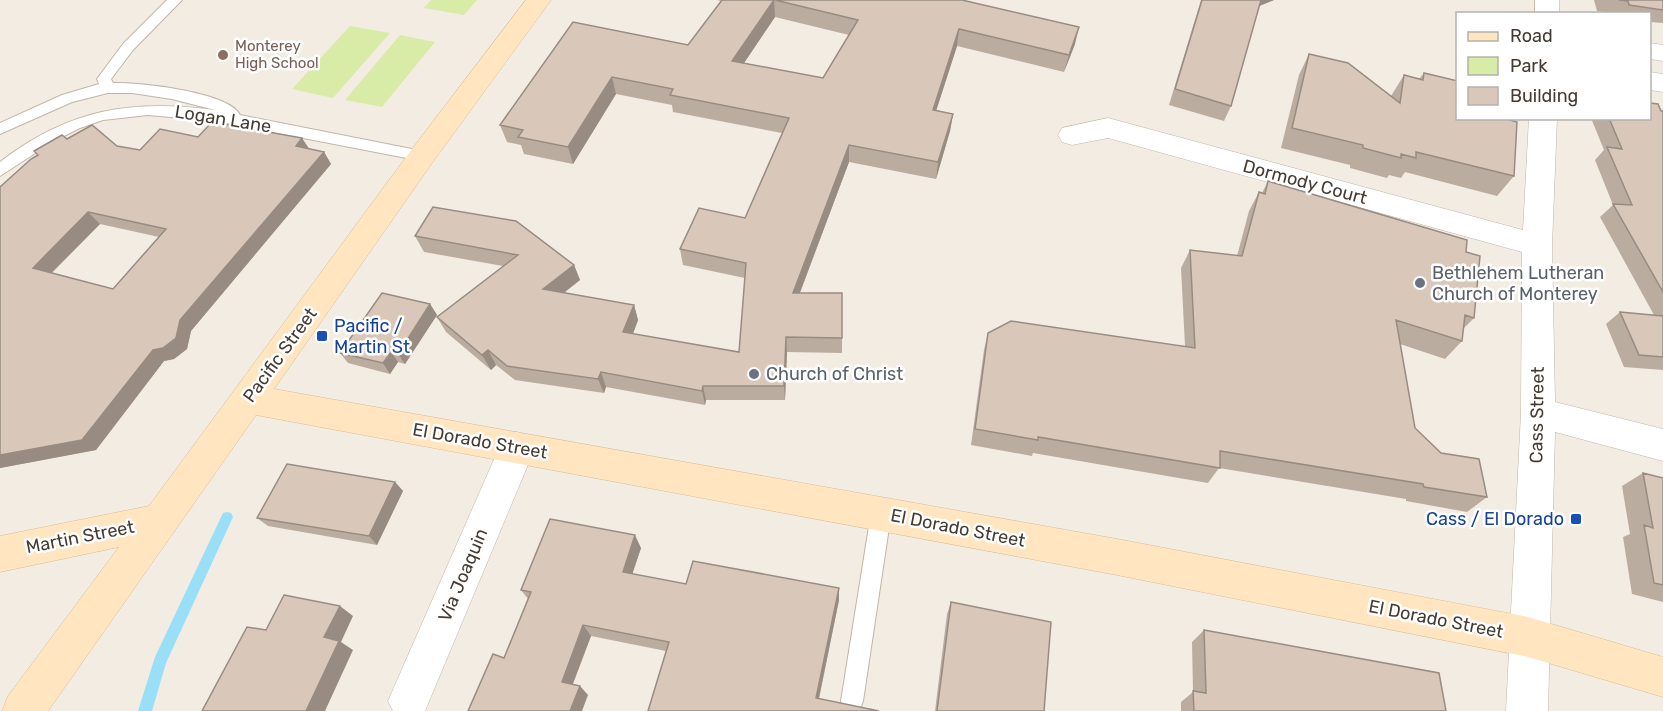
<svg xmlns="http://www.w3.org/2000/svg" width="1663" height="711" viewBox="0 0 1663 711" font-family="Rubik,sans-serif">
<rect width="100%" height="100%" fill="#f3ece3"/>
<path fill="#d8eca7" d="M431,0h46l-13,15 -40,-7z
M350,26l40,7 -57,65 -41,-9z
M400,35l35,7 -53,65 -37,-7z"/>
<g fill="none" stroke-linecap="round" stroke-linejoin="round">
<path fill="#98dff7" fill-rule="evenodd" d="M227,512l4,1 2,4 -67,146 -14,48h-14l17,-54 68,-144z"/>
<g stroke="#c2b5a7" stroke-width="2">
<path id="lane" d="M167,0h15l-49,50 -22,29 2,4c24,-1 117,9 127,32l182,36 5,1 3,4 -3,4 -5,1 -206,-40 -68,-6 -45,5 -23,8 -26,13 -54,35v-14c69,-53 131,-63 215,-52l-43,-11 -40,-6h-24l-36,9 -72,32v-11l62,-28 37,-11 -2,-5 26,-35z
M881,505l7,2 3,7 -28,187 -3,8 -5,2 -11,-2 -3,-8 30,-187 3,-7z"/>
</g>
<g stroke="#c2b5a7" stroke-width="1">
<path id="street" d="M1535,0h24v14h-24z
M1650,43l13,2v16l-13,-2z
M1650,72l13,2v18l-13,-2z
M1108,118l415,112 6,-112h28l-5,127 3,157 108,27v32l-108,-29 -7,279h-42l15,-298 1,-161 -414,-114 -36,7 -10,-3 -4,-7 4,-7z
M517,432l12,5 6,11 -110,263h-32l-5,-10 111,-253 6,-11z"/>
</g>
<g stroke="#dabb8f" stroke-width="1">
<path id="secondary" d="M526,0h25l-119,163 -158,226 843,150 411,78 135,40v40l-135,-40 -411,-82 -861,-160 -208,296h-46l6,-15 111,-149 -119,25v-36l149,-30 263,-357z"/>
</g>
<use href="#lane" fill="#fff" fill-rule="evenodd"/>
<use href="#street" fill="#fff" fill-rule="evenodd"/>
<use href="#secondary" fill="#ffe6c1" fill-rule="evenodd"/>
</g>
<path fill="#bbaca0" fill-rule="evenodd" d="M717,0h245l113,44 -11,28 -107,-26 -21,64 17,4 -3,17 -14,48 -87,-17 -49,131h42v60l-55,-1 -2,48h-79l-1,5 -99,-18 -2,6 -89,-13 -19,-15 -5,5 -45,-38 -9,-15 66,-51 -79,-14 -9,-16 159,29 6,15 -16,13 70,12 4,15 -5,14 106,18 6,-74 -62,-13 -3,-16 65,-31 37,-85 -109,-21 -1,-7 -56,-11 -43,70 -49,-10 -3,-9 -14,-3 -7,-17 73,-103 115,23 33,-44zM775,17l74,18 -26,43 -79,-15z
M1201,0h73l-15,6 -28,100 -7,15 -55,-16z
M1594,0h69v23l-13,-1v-8h-32l-21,-3z
M1309,54l82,42 13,-21 15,4 5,-6 90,103 -17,20 -92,-24 -4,6 -12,-3 -2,3 -37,-10v-3l-69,-17 18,-73z
M1661,111h2v259l-39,-3 -18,-43 14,-12 34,3 -54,-98 13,-12 -18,-45 9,-10 -13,-32h59z
M198,137l111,12 15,3 7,12 -140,167 -4,18 -13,10 -10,2 -68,89 -96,18v-281l67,-48 50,7 23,4zM100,224l59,13 -46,52 -61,-16z
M1268,181l198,71 8,66 -11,11 -1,12 -17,18 -45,-15 15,84 72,69 -20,15 -61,-11v-2l-187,-31 -11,15 -175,-30 -1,3 -61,-11 13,-95 4,-17 197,13 -4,-78 9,-18 47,6 12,-45 10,-19 3,1z
M430,304l7,11 -32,49 -7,-2 -8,12 -42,-11 -8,-10z
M1643,473l20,5v124l-31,-8 -9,-57 7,-3 -8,-48z
M395,482l8,9 -26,54 -109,-19 -11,-8z
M641,548l-9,26 54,10 153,16 -20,99 -171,12 18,-60 -75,-15 -18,48 15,11 -84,-37 24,-59 -7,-9z
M951,602l93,109h-109l12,-97z
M1204,630l242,81h-265v-9l12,-10 -1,-50z"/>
<path fill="#988c82" d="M774,0l1,17 -41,61 -2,-17z
M1260,0h14l-17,7z
M1079,27l-4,17 -11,28 5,-17z
M959,29l-2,17 -26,81 2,-17z
M612,77l4,17 -43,70 -5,-17z
M953,114l-3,17 -14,48 2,-17z
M302,138l8,12 -14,-4z
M849,145v17l-55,146 -1,-15z
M324,152l7,12 -140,167 -4,18 -13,10 -10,2 -68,89 -96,18v-13l153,-105z
M88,212l12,12 -55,55 -12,-11z
M574,265l6,15 -31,24 -6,-15z
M430,304l7,11 -32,49 -7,-10z
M634,305l4,15 -10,27 -5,-15z
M786,337l1,15 -2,48 -1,-14z
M488,350l8,15 -5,5 -9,-15z
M391,352l7,10 -8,12 -7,-11z
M601,372l5,15 -2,6 -6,-14z
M703,386l3,14 -1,5 -3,-14z
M395,482l8,9 -26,54 -8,-9z
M635,535l6,13 -12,36 -6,-12z
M839,588v12l-22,107 -1,-9z
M340,606l13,10 -12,26 12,8 -28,61h-19l18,-74z
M583,625l8,11 -21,55 -8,-9z
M580,686l8,9 -6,16h-12z"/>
<path fill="#d9c8ba" stroke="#988c82" stroke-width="1.5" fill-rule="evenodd" d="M722,0h52l-42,61 91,17 35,-58 -83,-20h187l117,27 -10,28 -110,-26 -26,81 20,4 -15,48 -89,-17 -56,148h49v45l-56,-1 -2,49h-81l-1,5 -101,-19 -3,7 -91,-13 -19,-16 -6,5 -45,-38 81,-62 -103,-19 18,-29 83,14 58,44 -31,24 91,16 -11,27 116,20 7,-89 -66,-14 19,-41 46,10 44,-100 -119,-23 3,-6 -61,-12 -44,70 -50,-10 5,-7 -23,-5 73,-103 115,23z
M1202,0h59l-30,106 -56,-17z
M1619,0h44v10l-34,-5 -1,-4z
M1309,54l39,9 52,40 4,-28 19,5 1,-7 34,8v37h45l14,4 -3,54 -98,-24v6l-15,-4v4l-38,-10v-3l-71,-17z
M1650,103l8,1 3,7h2v181l-50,-88 19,1 -25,-58 15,2 -13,-31h41z
M212,122l90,16 -6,8 28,6 -144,168 -4,18 -13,10 -10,2 -71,90 -82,15v-268l31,-28 7,-4 -4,-4 28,-16 5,4 25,-14 25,21 23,4 20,-21 38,8zM88,212l78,17 -53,60 -80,-21z
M1268,181l199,59 -1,12 14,4 -6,62 -9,-3 -3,26 -66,-21 19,108 26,25 38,6 8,38 -63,-10 -1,-3 -203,-33v17l-182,-31v3l-63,-11 13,-96 23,-12 184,27 -5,-98 52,6 17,-64 6,2z
M382,293l48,11 -32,50 -7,-2 -8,11 -43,-10z
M1620,312l43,4v41l-24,-2z
M287,464l108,18 -26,54 -112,-18z
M1643,473l20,5v107l-9,-2 -10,-58 9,3z
M550,519l85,16 -12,37 63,12 7,-23 146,27 -23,110 63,13h-231l21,-69 -86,-17 -21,57 18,4 -10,25h-102l25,-57 11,4 27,-66 -10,-2z
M284,595l56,11 -16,31 15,4 -33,70h-104l45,-84 19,3z
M951,602l100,20 -7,89h-107z
M1204,630l235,43 7,38h-252l-1,-20 13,2z"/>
<circle fill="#8d6e63" stroke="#fff" stroke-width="2" cx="223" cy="55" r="6"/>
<g fill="#6b7280" stroke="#fff" stroke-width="2">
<circle cx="1420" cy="283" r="6"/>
<circle cx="754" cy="374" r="6"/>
</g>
<g fill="#1a4fb4" stroke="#fff" stroke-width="2">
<rect x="316" y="330" width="12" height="12" rx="3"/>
<rect x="1570" y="513" width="12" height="12" rx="3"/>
</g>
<g text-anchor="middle" stroke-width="5" stroke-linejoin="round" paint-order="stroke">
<g font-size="15" fill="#785e54" stroke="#fff" text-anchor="start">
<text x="235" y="51">Monterey<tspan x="235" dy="17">High School</tspan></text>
</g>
<g font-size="18" fill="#453b32" stroke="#fff">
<text transform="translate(223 119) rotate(9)" y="6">Logan Lane</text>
<text transform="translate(1305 182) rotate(15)" y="6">Dormody Court</text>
<text transform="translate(280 355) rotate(-54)" y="6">Pacific Street</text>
<text transform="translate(1537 415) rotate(-89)" y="6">Cass Street</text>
<text transform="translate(480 441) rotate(10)" y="6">El Dorado Street</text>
<text transform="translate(958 528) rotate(11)" y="6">El Dorado Street</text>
<text transform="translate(80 537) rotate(-11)" y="6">Martin Street</text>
<text transform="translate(463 575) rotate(-67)" y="6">Via Joaquin</text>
<text transform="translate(1436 619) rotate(11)" y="6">El Dorado Street</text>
</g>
<g font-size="18" fill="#5b616d" stroke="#fff" text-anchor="start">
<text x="1432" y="279">Bethlehem Lutheran<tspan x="1432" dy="21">Church of Monterey</tspan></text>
<text x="766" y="380">Church of Christ</text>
</g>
<g font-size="18" fill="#164399" stroke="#fff" text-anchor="start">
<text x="334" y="332">Pacific /<tspan x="334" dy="21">Martin St</tspan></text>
<text x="1564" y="525" text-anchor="end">Cass / El Dorado</text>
</g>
</g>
<rect x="1456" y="12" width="195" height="108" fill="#ffffff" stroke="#b5b1ad" stroke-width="1.5"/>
<rect x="1468" y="32" width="30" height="9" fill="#ffe6c1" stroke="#b5b1ad" stroke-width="1.5"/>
<text x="1510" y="42" font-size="18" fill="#453b32">Road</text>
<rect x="1468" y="57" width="30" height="18" fill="#d8eca7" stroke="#b5b1ad" stroke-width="1.5"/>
<text x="1510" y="72" font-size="18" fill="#453b32">Park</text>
<rect x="1468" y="87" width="30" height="18" fill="#d9c8ba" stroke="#b5b1ad" stroke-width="1.5"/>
<text x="1510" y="102" font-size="18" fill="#453b32">Building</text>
</svg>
